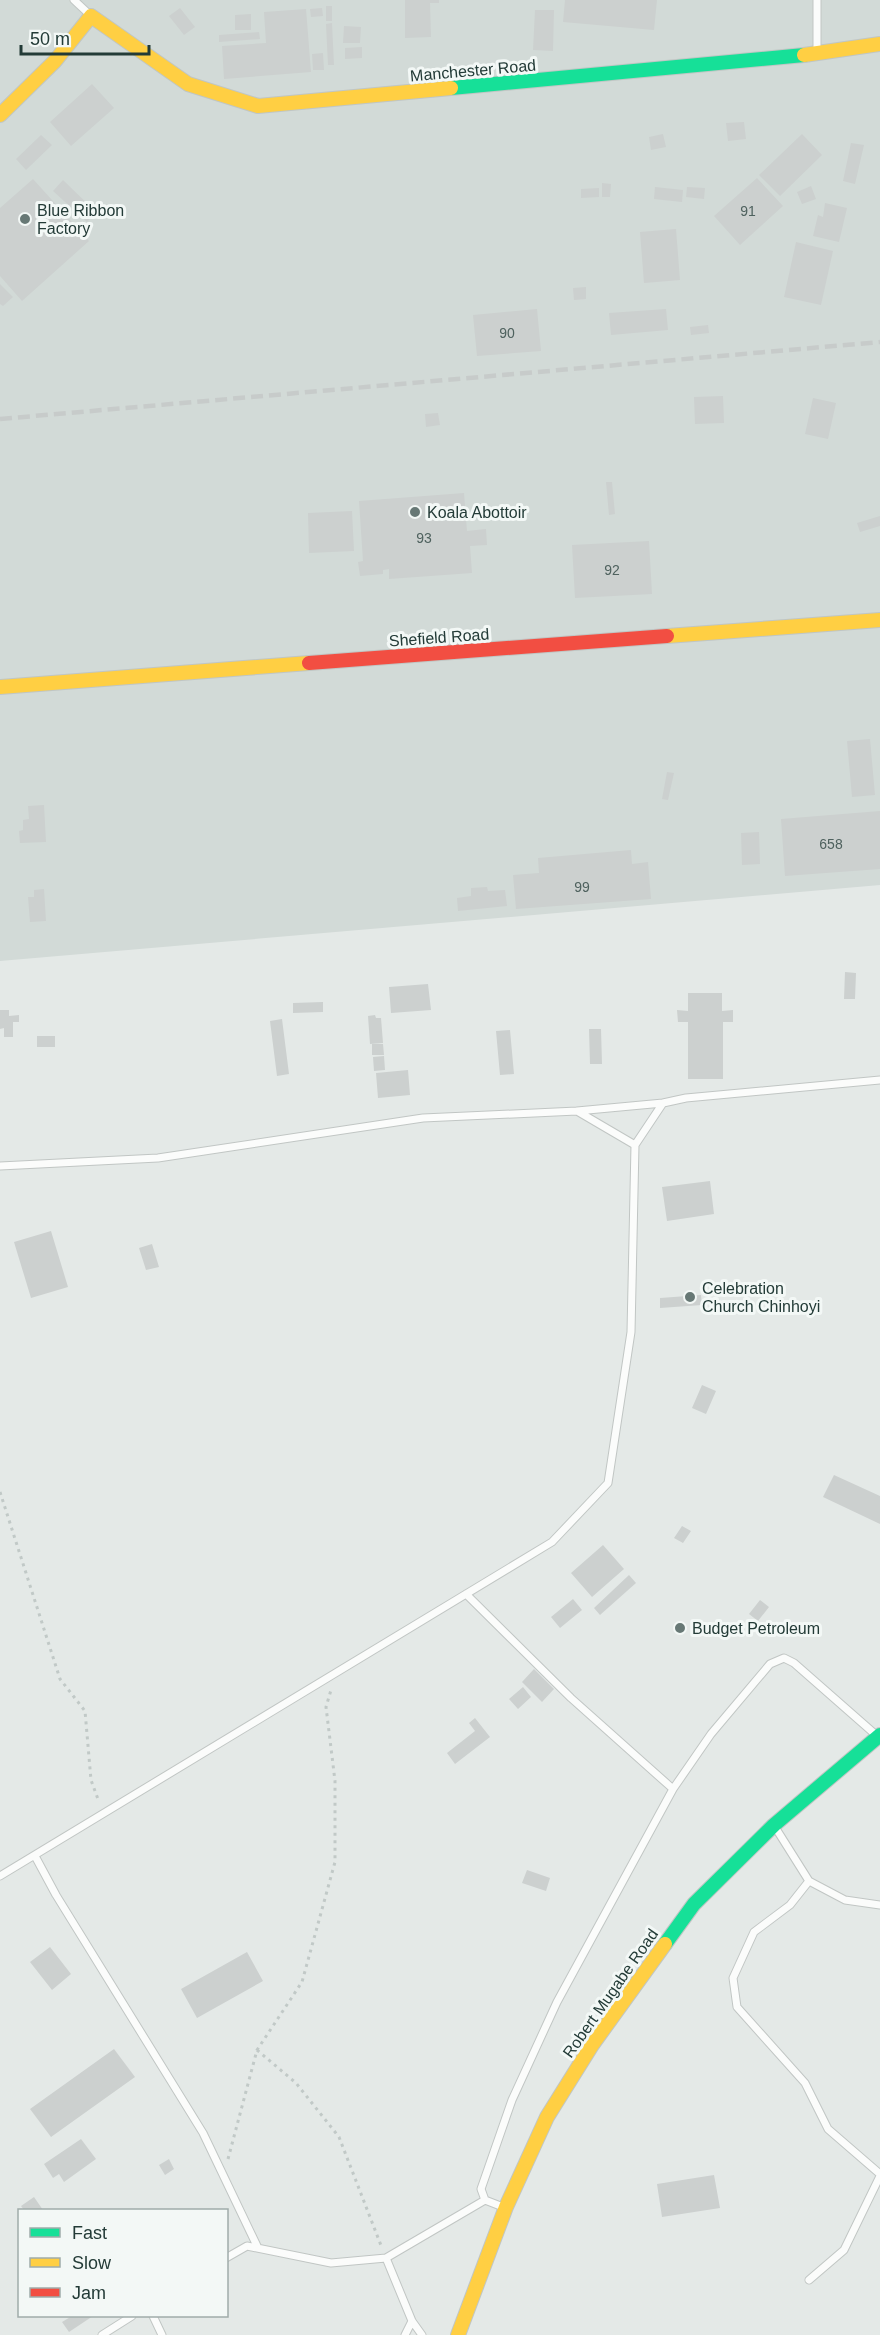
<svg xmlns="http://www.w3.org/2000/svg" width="880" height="2335" viewBox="0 0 880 2335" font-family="Helvetica,sans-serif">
<rect width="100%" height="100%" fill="#e4e9e7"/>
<path fill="#d2dad7" d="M0,0h880v885l-880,76z"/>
<path fill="#ccd0cf" d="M405,0h34v3h-9l1,34 -26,1z
M565,0h92l-3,30 -91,-8z
M326,6h6v15h-6z
M180,8l15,19 -11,8 -15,-19z
M322,8l1,8 -12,1 -1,-8z
M306,9l5,63 -87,7 -2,-33 44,-3 -2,-31z
M535,10h19l-1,41 -20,-1z
M251,14v16h-16v-15z
M332,23l2,42h-6l-2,-41z
M344,26l17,1 -1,16h-17z
M259,32l1,7 -41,3v-7z
M362,47v11l-17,1v-11z
M323,53l1,17h-11l-1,-16z
M92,84l22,24 -43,38 -21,-24z
M744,122l2,17 -18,2 -2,-18z
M663,134l3,13 -15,3 -2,-13z
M802,134l20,21 -42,41 -21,-21z
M41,135l11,10 -26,25 -10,-11z
M851,143l13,2 -9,39 -12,-3z
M757,178l26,28 -43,39 -26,-29z
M33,179l56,62 -67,60 -22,-25v-68z
M63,180l33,32 -9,10 -34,-31z
M602,183l9,1 -1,13h-8z
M811,186l5,13 -14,5 -5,-12z
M655,187l28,3 -1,12 -28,-3z
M687,187l18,1 -1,11 -18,-2z
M599,188v9l-18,1v-9z
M825,203l22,5 -8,34 -26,-6 5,-21 5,2z
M676,229l4,51 -36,3 -4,-51z
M796,242l37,9 -12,54 -37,-8z
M0,284l13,13 -10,9 -3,-2z
M586,287v12l-12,1 -1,-12z
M537,309l4,42 -64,5 -4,-41z
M666,309l2,21 -57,5 -2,-22z
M708,325l1,8 -18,2 -1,-8z
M723,396l1,27 -29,1 -1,-27z
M813,398l23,5 -8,36 -23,-5z
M438,413l2,12 -14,2 -1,-13z
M606,482h6l3,32 -6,1z
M464,493l3,38 19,-2 1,16 -17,1 2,27 -83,6v-10l-6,1v4l-23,2 -2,-14 5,-1 -4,-60z
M352,511l2,40 -45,2 -1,-40z
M880,516v10l-20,6 -3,-9z
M649,541l3,53 -77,4 -3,-53z
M870,739l5,56 -23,2 -5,-56z
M667,772l7,1 -6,27 -6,-1z
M44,805l2,37 -26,1 -1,-12 4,-1v-10l6,-1 -1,-13z
M880,811v58l-95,7 -4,-57z
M759,832l1,32 -18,1 -1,-32z
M631,850l1,14 16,-2 3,37 -135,10 -3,-34 26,-2 -1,-15z
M487,887l1,4 17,-1 2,16 -49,5 -1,-13 14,-2v-8z
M44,889l2,32 -16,1 -2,-25h6v-7z
M845,972l11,1 -1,26h-11z
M428,984l3,26 -40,3 -2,-26z
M688,993h34v18l11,-1v12h-10v57h-35v-57h-10l-1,-12 11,1z
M323,1002v10l-30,1v-10z
M0,1010h9v6l10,-1v7h-6v15h-9v-9l-4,1z
M375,1015l1,3h5l2,25 -13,1 -2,-28z
M282,1019l7,55 -12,2 -7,-55z
M589,1029h12l1,35h-12z
M510,1030l4,44 -14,1 -4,-44z
M37,1036h18v11h-18z
M372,1044h11l1,11h-12z
M384,1056l1,14 -11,1 -1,-14z
M408,1070l2,25 -32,3 -2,-25z
M710,1181l4,33 -47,7 -5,-34z
M51,1231l17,56 -37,11 -17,-56z
M152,1244l7,23 -13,3 -7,-22z
M701,1295l1,10 -42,3v-10z
M702,1385l14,6 -10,23 -14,-6z
M834,1475l46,21v28l-57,-27z
M682,1526l9,5 -8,12 -9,-5z
M603,1545l21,24 -32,28 -21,-24z
M629,1575l7,8 -36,32 -6,-7z
M573,1599l9,11 -22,18 -9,-11z
M760,1600l9,7 -11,14 -9,-7z
M534,1669l20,20 -12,13 -20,-20z
M523,1687l8,10 -13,12 -9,-10z
M475,1718l15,19 -35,27 -8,-11 28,-22 -6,-8z
M527,1870l23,8 -4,13 -24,-8z
M50,1947l21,27 -19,16 -22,-28z
M247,1952l16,29 -66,37 -16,-29z
M114,2049l21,28 -84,60 -21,-28z
M81,2139l15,20 -32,23 -5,-8 -6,4 -9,-14z
M169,2159l5,10 -9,6 -6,-10z
M714,2175l6,33 -58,9 -5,-33z
M34,2197l9,13h-19l-3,-4z
M72,2316h21l-24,16 -7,-10z"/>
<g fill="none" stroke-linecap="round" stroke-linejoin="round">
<g stroke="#c1c6c4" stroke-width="9">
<path id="lane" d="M74,0l16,15
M817,0v51
M577,1111l86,-8
M635,1145l28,-42 23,-5 194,-18
M0,1166l158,-8 265,-40 154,-7 58,34 -4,187 -23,151 -56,59 -552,334
M466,1594l105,104 102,91
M775,1827l34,54 36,19 35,5
M35,1856l21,39 147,238 55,115
M809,1881l-19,24 -36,27 -21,46 4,29 68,76 23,46 52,45
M485,2200l-4,-11 31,-89 45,-98 116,-213 38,-55 59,-70 14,-6 10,5 82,72
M226,2258l21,-12 84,17 55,-5 99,-58 18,7
M386,2258l26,63 10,14
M809,2280l35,-30 36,-74
M153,2316l9,19
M102,2335l30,-19
M405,2335l7,-14"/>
</g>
<g stroke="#c0c6c4" stroke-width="16">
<path id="fast" d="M451,88l353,-33
M665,1944l29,-40 80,-79 106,-90"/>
</g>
<g stroke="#c0c6c4" stroke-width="16">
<path id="slow" d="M804,55l76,-11
M0,115l55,-54 36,-45 97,68 70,22 193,-18
M667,636l213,-16
M0,687l309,-24
M458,2335l48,-128 41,-90 45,-72 73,-101"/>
</g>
<g stroke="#c0c6c4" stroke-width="16">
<path id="jam" d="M309,663l358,-27"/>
</g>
<path stroke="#c1c9c7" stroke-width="3" stroke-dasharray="3 4.5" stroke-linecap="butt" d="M0,1492l60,187 25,32 6,69 8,22
M257,2050l39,33 43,54 43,111
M228,2159l29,-109 45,-68 33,-120v-81l-9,-74 5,-17"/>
<use href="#lane" stroke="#fbfcfb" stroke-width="7"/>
<use href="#fast" stroke="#16e098" stroke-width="14"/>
<use href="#slow" stroke="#ffcf43" stroke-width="14"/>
<use href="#jam" stroke="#f24e42" stroke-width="14"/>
<path stroke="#c7cbca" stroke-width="4.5" stroke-dasharray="12 6" stroke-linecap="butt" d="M0,419l880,-77"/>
</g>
<g fill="#677875" stroke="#f3f8f6" stroke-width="2">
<circle cx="25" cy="219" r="6"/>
<circle cx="415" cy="512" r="6"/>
<circle cx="690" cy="1297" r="6"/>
<circle cx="680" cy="1628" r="6"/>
</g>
<g text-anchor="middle" stroke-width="6" stroke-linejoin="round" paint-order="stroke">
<g font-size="14" fill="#4e615e">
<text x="748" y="216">91</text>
<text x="507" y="338">90</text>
<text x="424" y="543">93</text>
<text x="612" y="575">92</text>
<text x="831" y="849">658</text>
<text x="582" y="892">99</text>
</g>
<g font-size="16" fill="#233b37" stroke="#f3f8f6">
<text transform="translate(473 70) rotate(-5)" y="6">Manchester Road</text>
<text transform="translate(439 637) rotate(-4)" y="6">Shefield Road</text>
<text transform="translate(610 1993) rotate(-55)" y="6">Robert Mugabe Road</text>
</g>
<g font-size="16" fill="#233b37" stroke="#f3f8f6" text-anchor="start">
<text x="37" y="216">Blue Ribbon<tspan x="37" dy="18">Factory</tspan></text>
<text x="427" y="518">Koala Abottoir</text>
<text x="702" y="1294">Celebration<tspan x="702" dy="18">Church Chinhoyi</tspan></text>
<text x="692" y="1634">Budget Petroleum</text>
</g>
</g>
<rect x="18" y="2209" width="210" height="108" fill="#f3f8f6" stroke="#a0acaa" stroke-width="1.5"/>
<rect x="30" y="2228" width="30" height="9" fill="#16e098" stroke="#a0acaa" stroke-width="1.5"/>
<text x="72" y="2239" font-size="18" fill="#233b37">Fast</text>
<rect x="30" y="2258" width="30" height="9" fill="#ffcf43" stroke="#a0acaa" stroke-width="1.5"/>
<text x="72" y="2269" font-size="18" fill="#233b37">Slow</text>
<rect x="30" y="2288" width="30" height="9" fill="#f24e42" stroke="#a0acaa" stroke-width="1.5"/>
<text x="72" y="2299" font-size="18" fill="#233b37">Jam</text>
<path d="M21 45v9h128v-9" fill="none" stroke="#233b37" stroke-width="3"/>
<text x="30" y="45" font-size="18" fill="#233b37" stroke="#f3f8f6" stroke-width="4.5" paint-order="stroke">50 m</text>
</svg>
